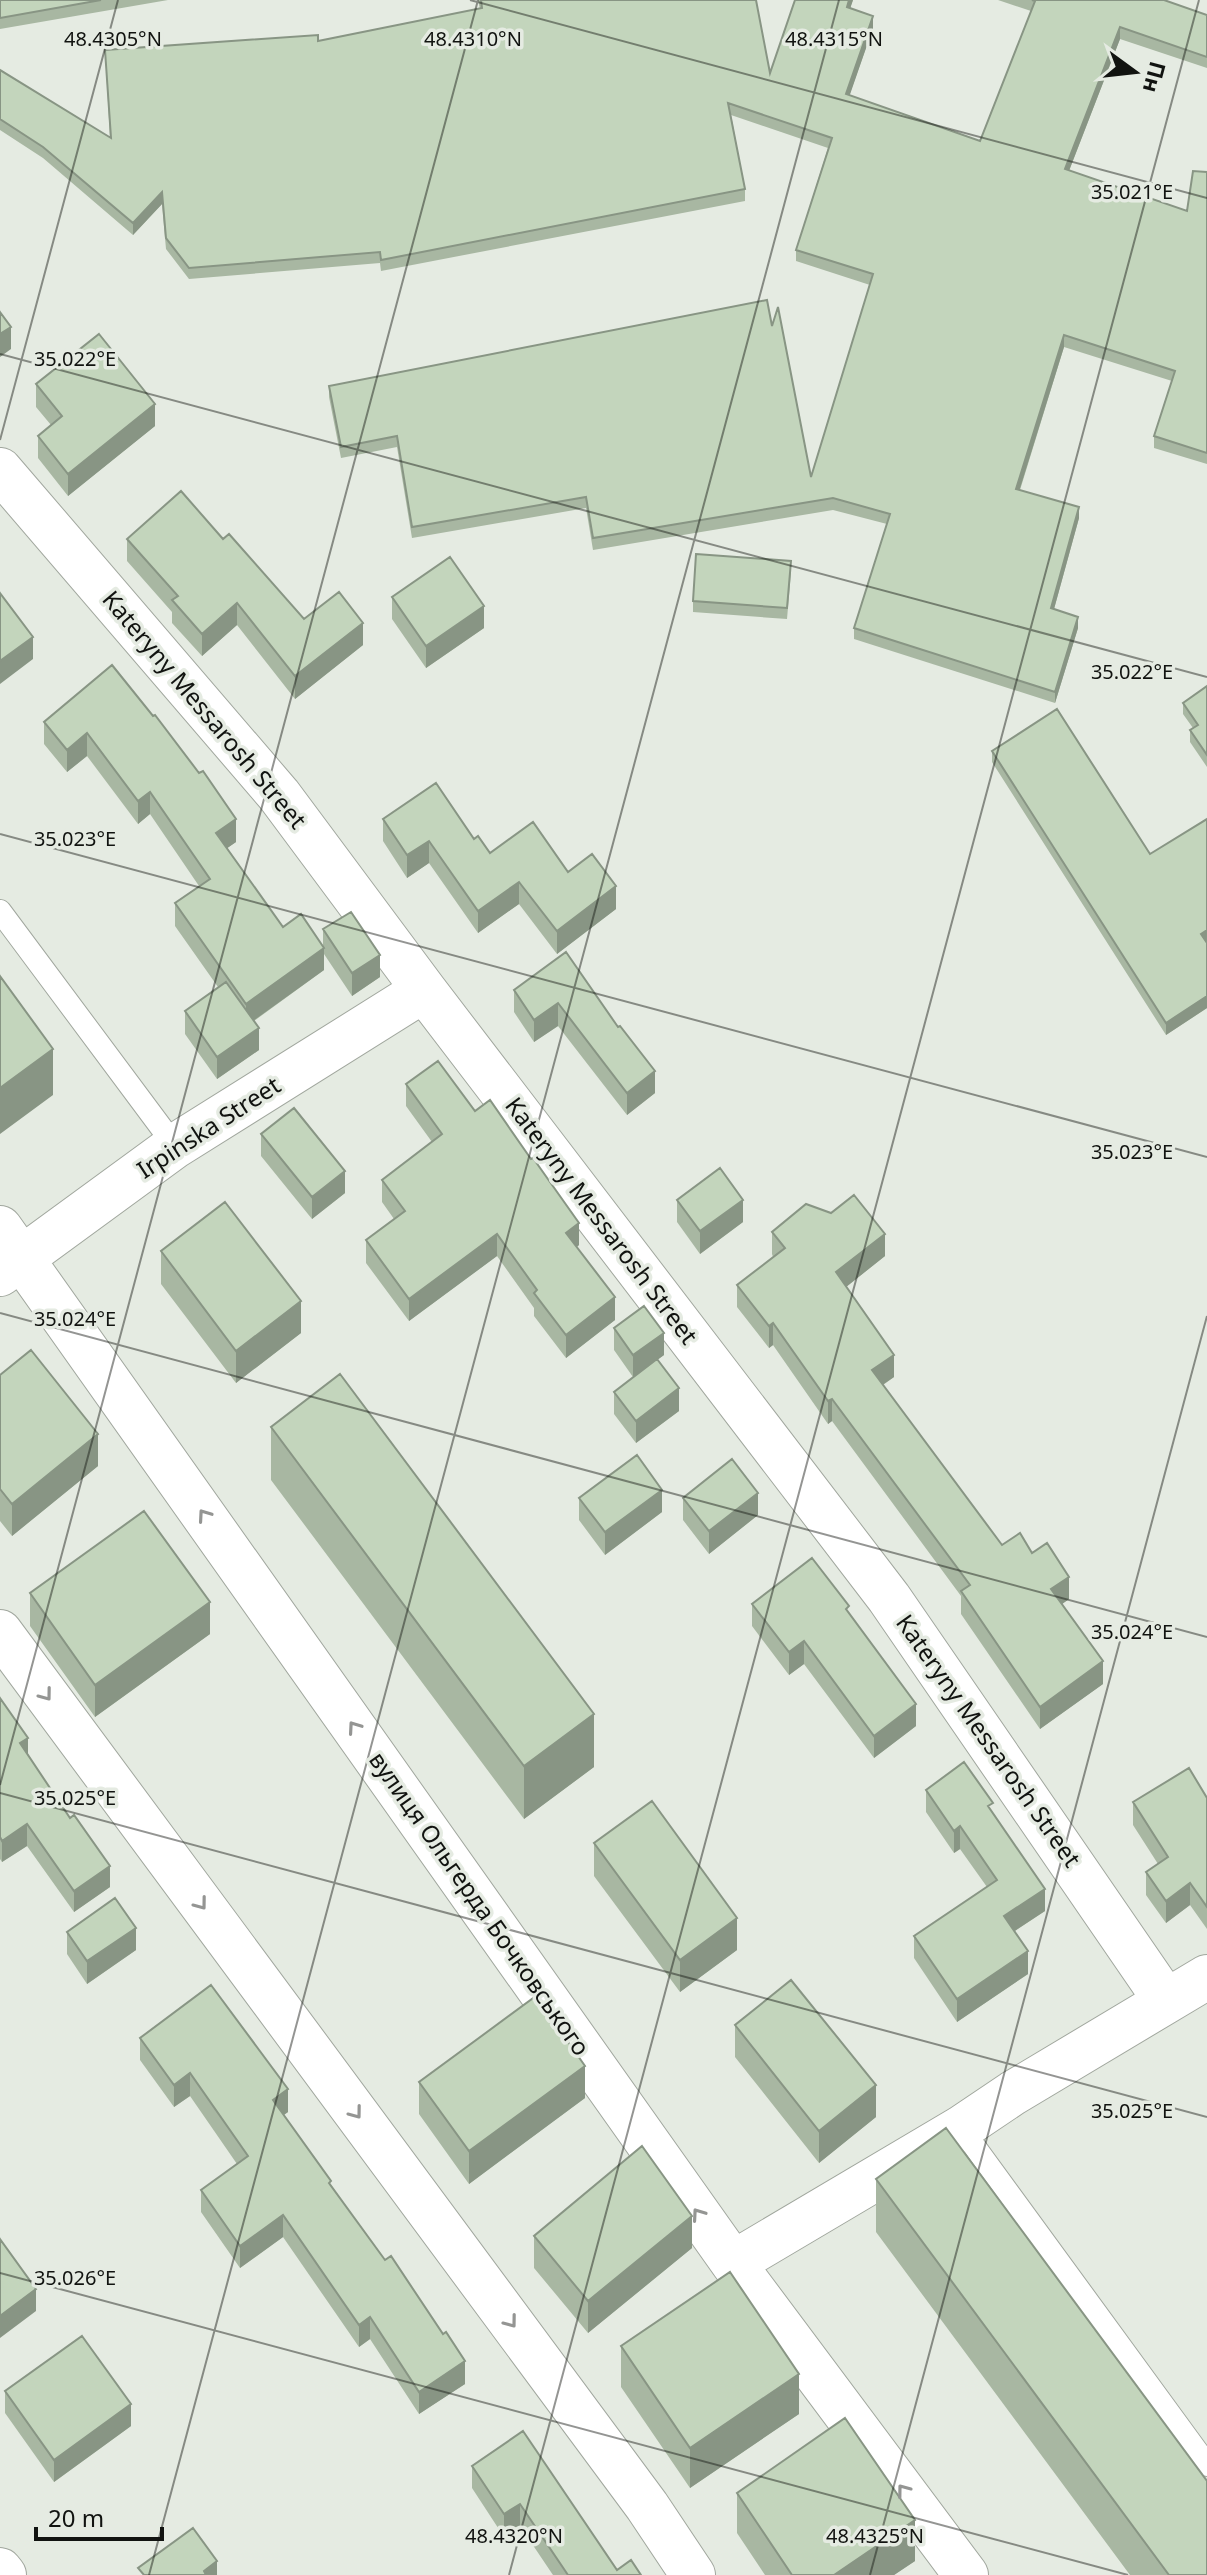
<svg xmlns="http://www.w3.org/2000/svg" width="1207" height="2575" viewBox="0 0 1207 2575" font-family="'Noto Sans',sans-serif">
<rect width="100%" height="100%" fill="#e5ebe2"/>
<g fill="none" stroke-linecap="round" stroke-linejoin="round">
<g stroke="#a1a79e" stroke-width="24">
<path id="lane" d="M0,911l175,235
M961,2128l246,337"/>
</g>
<g stroke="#a1a79e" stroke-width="46">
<path id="street" d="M0,470l279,325 145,195 465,608 277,403
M0,1228l733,1035 233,312
M0,1274l175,-128 249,-156
M0,1632l647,874 46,69
M733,2263l228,-135 52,-35 194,-116
M0,2570l4,5"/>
</g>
<use href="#lane" stroke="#fff" stroke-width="22"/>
<use href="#street" stroke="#fff" stroke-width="44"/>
</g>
<path fill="#a8b7a2" d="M0,0h168l-168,29z
M478,0h278l14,73 25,-73h58l-3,8 23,20 -24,68 131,45 51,-130 -33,-11h166l43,15v53l-87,-29 -51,132 118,40 20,-39v292l-53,-16v-12l18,-55 -108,-34 -44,143 59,28 -25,91 24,19 -23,75 -201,-64v-11l33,-104 -54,-14 -240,40 -7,-42 -174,30 -15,-91 -56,11 -12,-61v-11l443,-60 39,151 59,-192 -74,-24v-11l32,-102 -97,-33 14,74v12l-364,70 -1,-8 -191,16 -23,-30 -4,-45 -29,31 -90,-77 -43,-28v-60l110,68 -5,-88 213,-9 162,-32z
M36,384l119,42 -87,70 -30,-38v-22l13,-11 -15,-18z
M127,539h96l81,80 59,26 -68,54 -58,-74 -35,31 -30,-33v-11l-45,-51z
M791,572l-4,47 -94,-7v-11z
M392,597l92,31 -58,40 -34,-49z
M112,665l124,177 -9,6 56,79 40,18v-16l57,48 -28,19 -28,-42v16l-70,51 5,29 -42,29 -32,-45v-23l33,-24 -43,-61v-23l24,-17 -49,-72 -12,10 -51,-68 -20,16 -23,-28v-22z
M1207,686v81l-17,-25v-12l3,-2 -10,-14v-11z
M992,751l158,103 57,-35v189l-41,27 -174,-273z
M383,819l91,20 16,14 78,19 48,37 -59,45 -38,-50 -41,29 -49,-70 -22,15 -24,-37z
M566,952l89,141 -28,22 -69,-89 -24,16 -20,-30v-22z
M406,1084l69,27 104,134 -2,2 38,73 -49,38 -32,-42v-8l-37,-52 -88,65 -43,-58v-23l28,-21 -12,-17v-22l50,-38 -26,-36z
M261,1134l84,59 -33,26 -51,-63z
M677,1200l66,22 -43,32 -23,-32z
M772,1232l113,24 -39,31 48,90 -11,8 119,160 30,8 37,46 -7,5 41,80 -63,45 -79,-115v-18l-129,-175 -4,3 -55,-79 -4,3 -32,-41v-22l36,-28 -1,-3z
M161,1251l140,82 -65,50 -75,-99z
M614,1328l50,27 -7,5 22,51 -43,32 -22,-29v-22l19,-15 -19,-27z
M0,1375l98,91 -86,70 -12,-15z
M271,1427l323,340 -70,52 -253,-339z
M579,1498l83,14 -57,43 -26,-35z
M683,1498l75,17 -49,39 -26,-34z
M30,1593l180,41 -115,83 -65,-91z
M752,1604l97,9 67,113 -42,32 -70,-94 -15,11 -37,-49z
M0,1698l28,56 82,133 -36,25 -47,-66 -25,16 -2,-3z
M926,1790l67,23 52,98 -30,20 13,43 -71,48 -43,-64v-22l73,-49 -27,-38 -6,4 -28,-41z
M1207,1798v131l-17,-24 -24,18 -20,-28v-23l12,-8 -25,-39v-23z
M594,1843l143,107 -57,42 -86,-116z
M67,1932l69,18 -49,34 -20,-30z
M735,2025l141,92 -57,46 -84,-106z
M140,2038l148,74 -4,3 181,269 -46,30 -49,-75 -11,8 -76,-110 -43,31 -39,-56v-22l36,-26 -47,-68 -16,11 -34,-47z
M419,2082l166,16 -116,86 -50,-70z
M876,2179l331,396h-77l-254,-343z
M534,2236l158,12 -104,85 -54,-65z
M621,2346l178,68 -109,74 -69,-101z
M5,2391l126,35 -77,56 -49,-69z
M472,2466l145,104 24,5h-88l-33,-49 -16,11 -32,-49z
M737,2493l178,68 -21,14h-129l-28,-42z"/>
<path fill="#889584" d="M849,0h4l-6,18v-11z
M873,16v12l-27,78v-12z
M1120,27v12l-55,142v-12z
M162,192v12l-29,31v-12z
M11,327v22l-11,8v-23z
M1064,335v12l-48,154v-12z
M155,404v22l-87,70v-22z
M1079,507v11l-28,102v-12z
M237,603v22l-35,31v-22z
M484,606v22l-58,40v-22z
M1078,617v11l-23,75v-11z
M363,623v22l-68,54v-23z
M33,637v22l-33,25v-23z
M87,733v23l-20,16v-22z
M150,792v22l-12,10v-23z
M236,819v23l-20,14v-23z
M429,841v22l-22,15v-23z
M519,882v22l-41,29v-22z
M616,886v23l-59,45v-23z
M1207,930v12l-6,3v-11z
M324,948v22l-78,56v-22z
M380,955v22l-28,19v-23z
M1207,996v12l-41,27v-12z
M558,1003v23l-24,16v-22z
M259,1028v22l-42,29v-22z
M53,1049v46l-53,39v-46z
M655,1071v22l-28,22v-22z
M345,1171v22l-33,26v-22z
M743,1200v22l-43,32v-23z
M579,1223v22l-13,10v-22z
M497,1234v22l-88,65v-22z
M885,1234v22l-49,39v-23z
M615,1297v23l-49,38v-23z
M301,1301v32l-65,50v-32z
M773,1323v22l-4,3v-22z
M664,1333v22l-31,23v-23z
M894,1355v22l-22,15v-22z
M679,1388v23l-43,32v-22z
M832,1399v22l-4,3v-23z
M98,1434v32l-86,70v-32z
M662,1490v22l-57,43v-23z
M758,1493v22l-49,39v-23z
M1069,1577v22l-18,13v-23z
M210,1602v32l-115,83v-32z
M804,1641v23l-15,11v-23z
M1103,1661v23l-63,45v-22z
M916,1704v22l-42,32v-22z
M594,1714v53l-70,52v-53z
M28,1738v21l-8,-16z
M27,1824v22l-25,16v-21z
M960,1826v23l-6,4v-22z
M110,1866v21l-36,25v-21z
M1190,1883v22l-24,18v-22z
M1045,1889v22l-41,27v-22z
M737,1918v32l-57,42v-32z
M136,1928v22l-49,34v-23z
M1028,1951v23l-71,48v-23z
M585,2066v32l-116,86v-33z
M190,2073v23l-16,11v-22z
M876,2085v32l-57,46v-32z
M288,2089v23l-15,10v-22z
M283,2215v22l-43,31v-22z
M692,2216v32l-104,85v-32z
M36,2289v22l-36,27v-22z
M370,2317v22l-11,8v-22z
M465,2361v23l-46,30v-22z
M799,2374v40l-109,74v-40z
M131,2404v22l-77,56v-22z
M520,2504v22l-16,11v-23z
M915,2520v41l-21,14h-60z
M217,2561v14h-13v-4z"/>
<path fill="#c3d5bc" stroke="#889584" stroke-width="2" d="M0,0h101l-101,18z
M481,0h275l14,73 25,-73h54l-2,7 26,9 -27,78 134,47 55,-140 -3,-1h132l43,15v42l-87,-30 -55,142 122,42 6,-40 14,1v281l-53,-17 21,-65 -111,-36 -48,154 63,18 -28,101 27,9 -23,75 -201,-64 36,-114 -57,-16 -240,40 -7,-41 -174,30 -15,-91 -56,11 -12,-61 438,-86 5,26 6,-19 33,170 62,-203 -77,-24 36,-112 -104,-35 17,86 -364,71 -1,-8 -191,16 -23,-30 -4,-46 -29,31 -90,-76 -43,-28v-49l111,68 -6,-88 213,-15v6l164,-33z
M0,312l11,15 -11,7z
M99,334l56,70 -87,70 -30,-38 24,-20 -26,-32z
M181,491l42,48 6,-5 75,85 35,-27 24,31 -68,53 -58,-73 -35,31 -30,-34 6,-4 -51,-57z
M696,554l95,7 -4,47 -94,-7z
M450,557l34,49 -58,40 -34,-49z
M0,593l33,44 -33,24z
M112,665l41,51 2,-1 44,58 4,-2 33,48 -20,14 67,94 18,-13 23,34 -78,56 -71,-101 35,-24 -60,-87 -12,9 -51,-68 -20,17 -23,-28z
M1207,686v69l-17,-25 8,-5 -15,-22z
M1057,709l93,145 57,-35v111l-6,4 6,9v53l-41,27 -174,-272z
M436,783l38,56 4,-3 12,17 43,-31 35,50 24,-18 24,32 -59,45 -38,-49 -41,29 -49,-70 -22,14 -24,-36z
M351,912l29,43 -28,18 -29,-44z
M566,952l52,75 2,-1 35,45 -28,22 -69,-90 -24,17 -20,-30z
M0,976l53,73 -53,39z
M226,982l33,46 -42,29 -32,-46z
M438,1061l37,50 15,-11 41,59 2,-1 46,65 -13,10 49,64 -49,38 -32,-42 3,-3 -40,-56 -88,65 -43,-59 39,-29 -23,-31 60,-46 -36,-50z
M294,1108l51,63 -33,26 -51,-63z
M720,1168l23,32 -43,31 -23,-31z
M854,1195l31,39 -49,38 58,83 -22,15 130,175 18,-12 12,20 15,-10 22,34 -18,12 52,72 -63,46 -79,-116 9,-6 -138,-186 -4,2 -55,-78 -4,3 -32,-41 48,-37 -13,-16 34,-28 25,9z
M225,1202l76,99 -65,50 -75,-100z
M644,1306l20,27 -31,22 -19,-27z
M31,1350l67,84 -86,70 -12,-15v-114z
M657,1359l22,29 -43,33 -22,-29z
M340,1374l254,340 -70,52 -253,-339z
M637,1455l25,35 -57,42 -26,-34z
M732,1459l26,34 -49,38 -26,-33z
M144,1511l66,91 -115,83 -65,-92z
M812,1558l37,48 -3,3 70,95 -42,32 -70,-95 -15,11 -37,-48z
M0,1698l28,40 -8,5 50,75 4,-3 36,51 -36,25 -47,-67 -25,17 -2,-4z
M964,1762l29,41 -5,3 57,83 -41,27 24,35 -71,48 -43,-63 83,-56 -37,-54 -6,5 -28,-41z
M1189,1768l18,30v109l-17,-24 -24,18 -20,-29 22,-15 -35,-55z
M652,1801l85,117 -57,42 -86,-117z
M115,1898l21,30 -49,33 -20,-29z
M791,1980l85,105 -57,46 -84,-106z
M211,1985l77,104 -15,11 58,81 -2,2 56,77 6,-4 52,78 3,-2 19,29 -46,31 -49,-75 -11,8 -76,-110 -43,31 -39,-56 47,-34 -58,-83 -16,12 -34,-47z
M536,1996l49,70 -116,85 -50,-69z
M946,2128l261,353v94h-38l-293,-396z
M642,2146l50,70 -104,85 -54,-65z
M0,2239l36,50 -36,27z
M730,2272l69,102 -109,74 -69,-102z
M82,2336l49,68 -77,56 -49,-69z
M845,2418l70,102 -81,55h-42l-55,-82z
M523,2431l94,139 14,-10 10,15h-73l-48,-71 -16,10 -32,-48z
M193,2528l24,33 -13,10 2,4h-62l-6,-7z"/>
<defs><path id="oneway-chevron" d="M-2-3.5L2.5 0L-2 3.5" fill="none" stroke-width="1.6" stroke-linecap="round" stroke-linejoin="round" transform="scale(2)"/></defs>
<g stroke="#949593">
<use href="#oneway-chevron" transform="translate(204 1515) rotate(-125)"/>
<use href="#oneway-chevron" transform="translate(46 1695) rotate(53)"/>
<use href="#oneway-chevron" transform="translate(354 1727) rotate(-125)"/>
<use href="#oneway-chevron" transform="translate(201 1904) rotate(53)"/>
<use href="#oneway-chevron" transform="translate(356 2113) rotate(53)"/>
<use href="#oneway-chevron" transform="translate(698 2214) rotate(-125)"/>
<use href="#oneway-chevron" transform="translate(511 2322) rotate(53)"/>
<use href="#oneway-chevron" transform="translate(903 2490) rotate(-127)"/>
</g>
<path fill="none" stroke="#111310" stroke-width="2" stroke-opacity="0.45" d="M470,0l737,198M0,354l1207,323M0,440l118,-440M0,834l1207,323M0,1313l1207,324M0,1785l478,-1785M0,1793l1207,324M0,2273l1128,302M149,2575l690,-2575M509,2575l690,-2575M870,2575l337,-1259"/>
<g text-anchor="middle" stroke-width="7" stroke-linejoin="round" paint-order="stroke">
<g font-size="24" fill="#111310" stroke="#e5ebe2">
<text transform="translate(204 710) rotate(50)" y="8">Kateryny Messarosh Street</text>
<text transform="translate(209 1128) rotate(-33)" y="8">Irpinska Street</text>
<text transform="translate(601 1221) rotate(53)" y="8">Kateryny Messarosh Street</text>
<text transform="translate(988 1741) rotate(55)" y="8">Kateryny Messarosh Street</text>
<text transform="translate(479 1904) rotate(55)" y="8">вулиця Ольгерда Бочковського</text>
</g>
</g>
<g font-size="20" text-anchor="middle" fill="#111310" stroke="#e5ebe2" stroke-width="7" stroke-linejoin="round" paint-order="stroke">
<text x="113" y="46">48.4305°N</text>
<text x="473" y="46">48.4310°N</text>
<text x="834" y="46">48.4315°N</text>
<text x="1132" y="199">35.021°E</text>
<text x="75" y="366">35.022°E</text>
<text x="1132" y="679">35.022°E</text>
<text x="75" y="846">35.023°E</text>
<text x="1132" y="1159">35.023°E</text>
<text x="75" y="1326">35.024°E</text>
<text x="1132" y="1639">35.024°E</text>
<text x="75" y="1805">35.025°E</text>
<text x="1132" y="2118">35.025°E</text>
<text x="75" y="2285">35.026°E</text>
<text x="514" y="2543">48.4320°N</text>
<text x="875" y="2543">48.4325°N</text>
</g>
<g transform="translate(1135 72) rotate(105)" stroke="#e5ebe2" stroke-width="6" paint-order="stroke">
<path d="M0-6L14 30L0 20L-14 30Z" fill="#111310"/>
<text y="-12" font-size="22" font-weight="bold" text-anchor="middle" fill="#111310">Пн</text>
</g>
<path d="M36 2527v12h126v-12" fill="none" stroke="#111310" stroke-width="4"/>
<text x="48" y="2527" font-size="24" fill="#111310" stroke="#e5ebe2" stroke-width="6" paint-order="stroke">20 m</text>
</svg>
